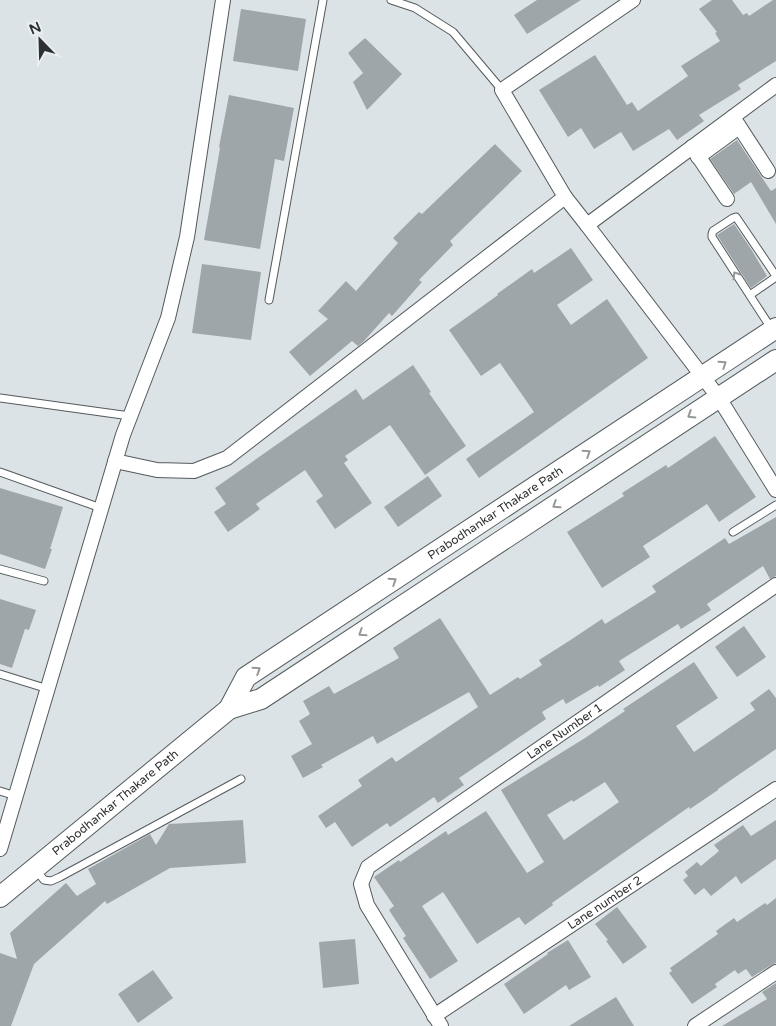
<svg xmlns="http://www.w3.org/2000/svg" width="776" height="1026" viewBox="0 0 776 1026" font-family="'Varela Round',sans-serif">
<rect width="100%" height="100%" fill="#dce3e6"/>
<path fill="#9fa6a9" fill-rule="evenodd" d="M537,0h44l-54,34 -13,-19z
M712,0h20l11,15 4,-2 2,3 24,-16h3v61l-38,24 3,4 -42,26 5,6 -27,19 -8,-11 -36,22 -12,-19 -27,17 -13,-21 -13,9 -29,-47 56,-35 32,50 5,-3 6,9 50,-35 -7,-10 39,-25 -5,-8 2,-1 -18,-23z
M241,9l65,10 -8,52 -65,-10z
M365,38l37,36 -35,36 -14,-28 10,-9 -15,-20z
M229,95l65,13 -10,53 -9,-2 -15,90 -56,-9 16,-92 -1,-1z
M737,140l34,51 5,-3v36l-25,-42 -17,12 -24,-35z
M495,144l27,27 -72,70 3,4 -34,35 3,2 -30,34 -3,-3 -25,28 -6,5 -6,-5 -42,35 -21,-24 39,-33 -10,-8 28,-30 10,10 42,-48 -5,-5 26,-26 3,2z
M734,224l17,25 16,27 -16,12 -34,-53z
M571,248l22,32 -36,25 14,20 36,-26 41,59 -169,120 -13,-19 68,-47 -34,-49 -19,13 -32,-46 49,-35 -1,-1 35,-25 2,4z
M202,264l59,8 -10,68 -59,-7z
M413,365l18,27 -2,1 37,53 -41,29 -35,-50 -45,31 3,4 -4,3 28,40 -37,26 -19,-28 7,-5 -18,-26 -49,34 4,5 -32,23 -14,-20 12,-8 -11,-16 141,-99 7,11z
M715,436l41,61 -37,25 -12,-18 -64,42 7,11 -48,31 -35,-56 57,-36 -2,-3 44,-28 2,3z
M428,476l14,20 -44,31 -14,-20z
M0,488l63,19 -13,42h2l-7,20 -45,-15z
M776,517v59l-6,3 -7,-13 -56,38 4,6 -30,19 -3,-5 -59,37 6,9 -26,17 -1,-2 -32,19 -3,-5 -21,13 4,7 -87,59 5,7 -26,18 -4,-6 -44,30 -3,-4 -35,24 -17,-25 -9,6 -8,-12 44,-30 -4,-6 34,-23 4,5 82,-55 -9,-15 -92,52 -4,-8 -52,29 2,2 -20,11 -12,-22 21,-12 -13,-23 11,-7 -7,-13 26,-15 5,8 65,-36 -6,-10 47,-30 50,77 28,-18 2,2 22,-14 -3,-5 30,-19 33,-22 3,5 51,-32 -4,-6 73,-48 4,6z
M0,599l36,11 -7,20 -4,-1 -13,39 -12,-4z
M744,626l22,31 -29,20 -22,-30z
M694,662l24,36 -42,28 18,26 61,-42 -5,-7 19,-14 7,9v51l-58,40v1l-28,19 -1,-2 -50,35 -87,61 1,2 -28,20 -6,-8 -42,27 -34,-52 -21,14 36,55 -28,18 -27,-41 3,-2 -17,-26 5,-4 -20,-29 25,-17 1,2 46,-31 2,4 38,-24 41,62 17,-11 -43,-72 84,-52 40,-27 -2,-2zM605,782l14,20 -55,38 -17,-25 25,-15 1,2z
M243,820l3,43 -76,5 -63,36 -2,-3 -71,63 -23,62h-11v-73l17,6 -7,-26 56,-50 11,13 19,-12 -8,-15 62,-35 6,11 13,-21z
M776,820v39l-35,25 -5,-8 -25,20 -7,-8 -9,7 -12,-15 5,-4 -3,-4 12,-10 4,4 18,-15 -5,-6 29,-20 8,11z
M776,898v65l-5,2 -19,12 -6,-8 -8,5 -3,-4 -20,14 2,3 -25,17 -23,-31 3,-2 -2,-3 48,-34 -2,-3 18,-13 3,4 28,-19 2,2z
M617,907l30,40 -24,17 -17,-23 2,-1 -13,-16z
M355,939l4,45 -36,4 -4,-46z
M568,940l23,37 -22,13 -3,-5 -42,29 -20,-30 44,-30 -1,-1z
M153,970l20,28 -35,25 -20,-29z
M776,983v43h-54l45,-27 -5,-7z
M616,997l18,29h-65z"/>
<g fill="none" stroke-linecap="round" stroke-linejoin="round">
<g stroke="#545a5c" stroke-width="9">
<path id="service" d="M391,0l24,8 38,24 49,58
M750,295l26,-18
M269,300l54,-300
M771,328l-59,-91v-3l1,-3 20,-13 3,-1 40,59
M0,398l130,18
M0,472l101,36
M733,532l43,-27
M0,569l44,12
M0,674l48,15
M0,791l16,5
M36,870l8,10 7,1 9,-4 181,-98"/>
</g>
<g stroke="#545a5c" stroke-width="16">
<g id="minor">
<path d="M733,117l35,54"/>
<path d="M692,147l35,52"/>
<path d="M698,157l41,-30"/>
<path d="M565,197l-63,-107 131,-90"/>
<path d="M587,225l132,173 57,92"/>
<path d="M115,461l42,9 37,1 33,-13 338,-261 22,28 189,-140"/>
<path d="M0,849l123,-414 45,-117 19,-81 36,-237"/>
<path id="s1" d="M434,1016l342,-227"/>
<path id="s2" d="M441,1026l-74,-121 -6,-21 7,-17 408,-282"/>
<path d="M695,1026l81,-54"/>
</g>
</g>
<g stroke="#545a5c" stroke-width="22">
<g id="secondary">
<path d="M229,709l32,-10 515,-339"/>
<path id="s3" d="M0,897l229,-188 17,-32 530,-349"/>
</g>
</g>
<use href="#service" stroke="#fff" stroke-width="7"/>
<use href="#minor" stroke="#fff" stroke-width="14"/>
<use href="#secondary" stroke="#fff" stroke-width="20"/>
</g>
<defs><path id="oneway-chevron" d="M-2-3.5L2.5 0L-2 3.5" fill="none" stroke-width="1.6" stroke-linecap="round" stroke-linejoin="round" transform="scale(1.25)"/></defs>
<g stroke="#969898">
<use href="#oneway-chevron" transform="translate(736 275) rotate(-123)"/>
<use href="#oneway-chevron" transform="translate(723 364) rotate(-34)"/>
<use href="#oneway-chevron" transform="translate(691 415) rotate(148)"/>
<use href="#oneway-chevron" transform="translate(587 453) rotate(-33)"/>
<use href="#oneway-chevron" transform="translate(556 505) rotate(147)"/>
<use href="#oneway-chevron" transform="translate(393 581) rotate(-33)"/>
<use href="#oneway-chevron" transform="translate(362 633) rotate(147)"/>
<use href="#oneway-chevron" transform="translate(257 670) rotate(-33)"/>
</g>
<g text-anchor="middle" stroke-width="5" stroke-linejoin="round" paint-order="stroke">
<g font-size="12" fill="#2e3032" stroke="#e9f0f3">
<text dy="4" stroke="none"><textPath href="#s3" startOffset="631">Prabodhankar Thakare Path</textPath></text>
<text dy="4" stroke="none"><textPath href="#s2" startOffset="421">Lane Number 1</textPath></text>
<text dy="4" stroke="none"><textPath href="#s3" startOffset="149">Prabodhankar Thakare Path</textPath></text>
<text dy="4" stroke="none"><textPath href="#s1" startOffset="205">Lane number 2</textPath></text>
</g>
</g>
<g transform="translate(40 40) rotate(337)" stroke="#e9f0f3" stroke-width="4" paint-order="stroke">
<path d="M0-4L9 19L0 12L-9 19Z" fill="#2e3032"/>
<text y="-8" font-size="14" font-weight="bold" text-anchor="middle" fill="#2e3032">N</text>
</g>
</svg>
